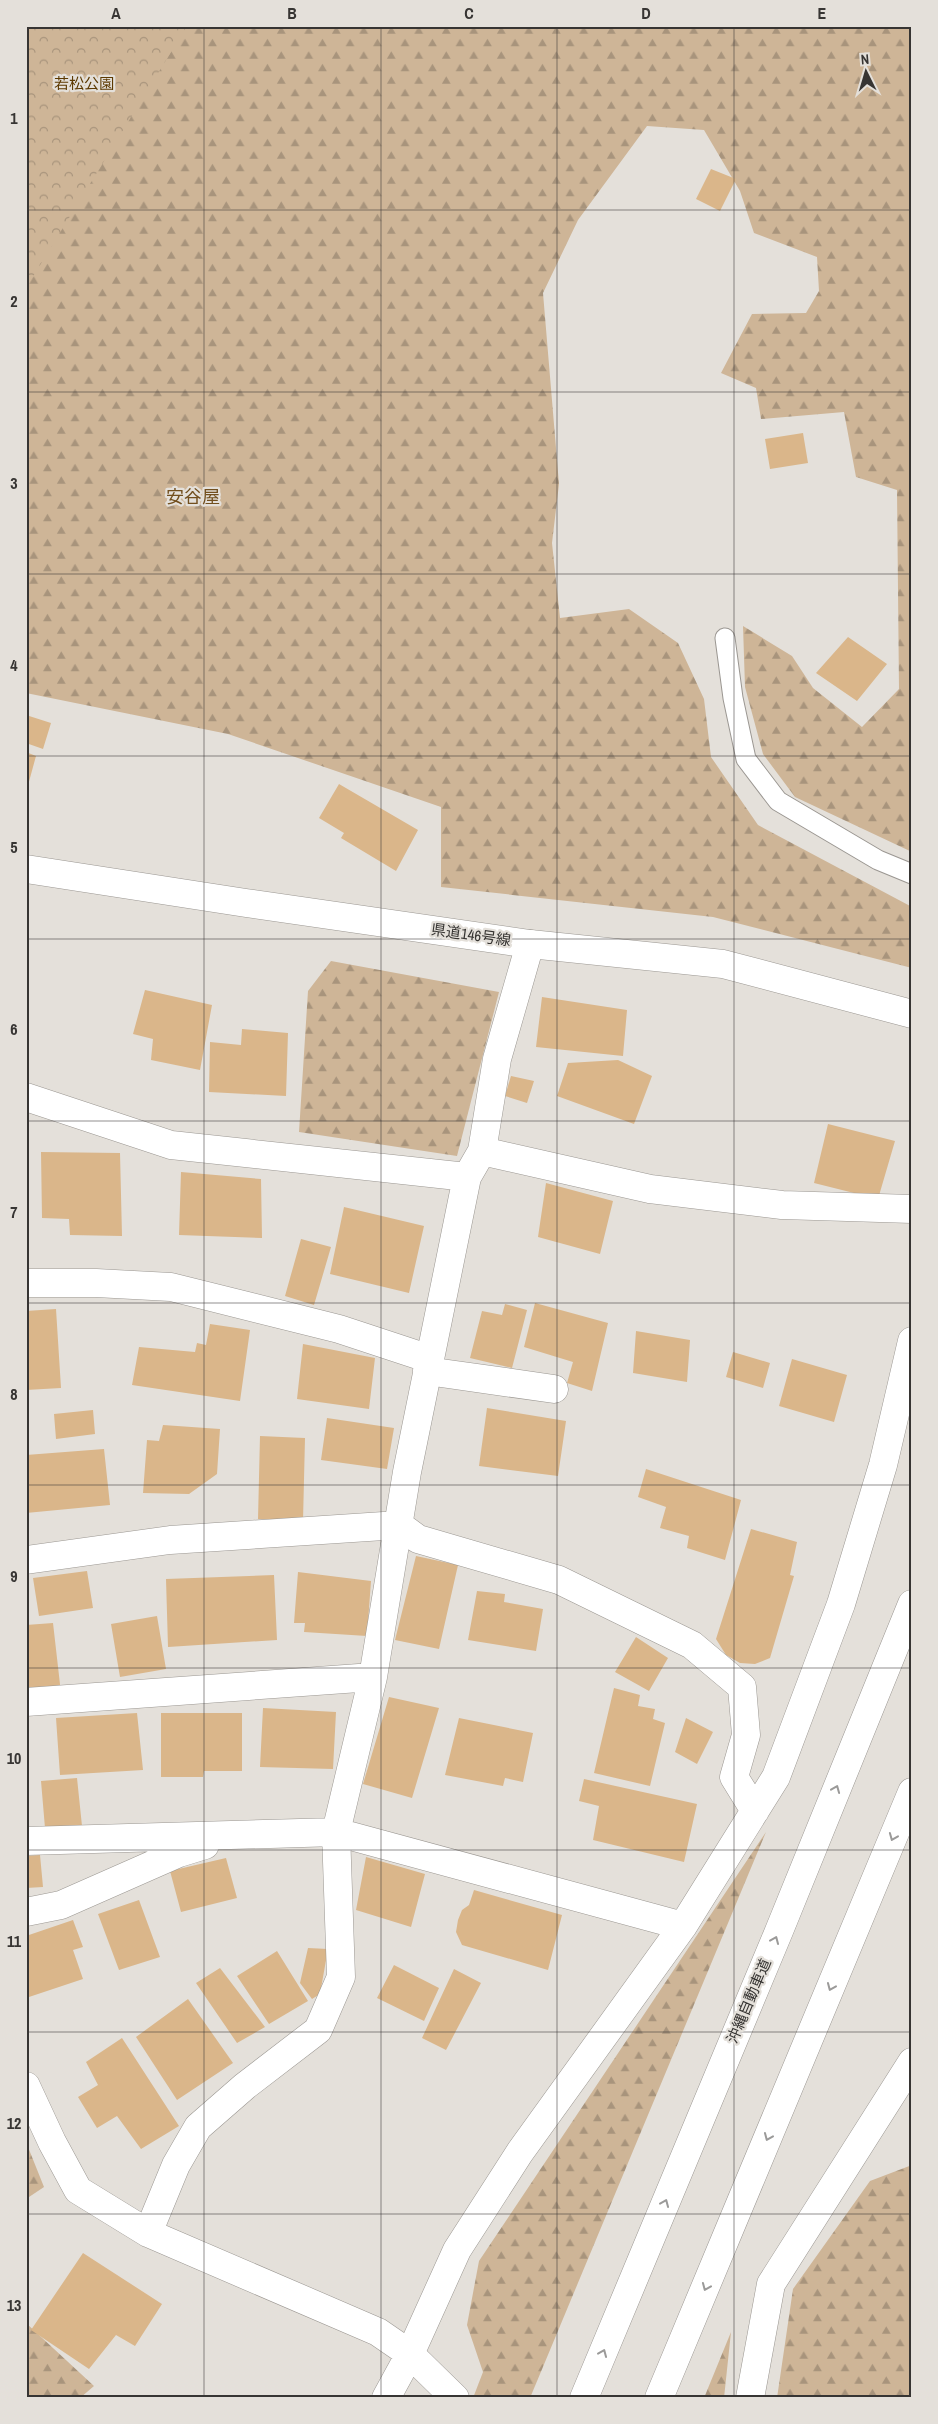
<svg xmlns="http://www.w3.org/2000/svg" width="938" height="2424" viewBox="0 0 938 2424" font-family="'Archivo Narrow','Noto Sans JP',sans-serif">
<defs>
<pattern id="forest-firs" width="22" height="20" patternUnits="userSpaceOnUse" patternTransform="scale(1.25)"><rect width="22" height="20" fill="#ceb597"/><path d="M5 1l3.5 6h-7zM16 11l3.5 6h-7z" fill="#a8947c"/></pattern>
<pattern id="park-crowns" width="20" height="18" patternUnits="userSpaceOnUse" patternTransform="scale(1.25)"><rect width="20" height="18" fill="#ceb597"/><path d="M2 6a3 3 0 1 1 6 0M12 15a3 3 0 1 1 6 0" fill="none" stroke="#a8947c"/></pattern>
</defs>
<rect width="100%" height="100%" fill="#e4e0da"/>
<path fill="url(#forest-firs)" d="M26,26h886v826l-117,-55 -32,-43 -18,-67 -2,-61 49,30 21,32 49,39 37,-38 -2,-199 -41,-13 -12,-65 -83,7 -5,-31 -35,-15 31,-59 54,-1 13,-22 -2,-34 -63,-24 -14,-42 -36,-61 -57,-4 -69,94 -35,73 16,191 -7,59 8,75 69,-9 49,34 26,56 7,58 47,68 154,82v61l-199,-51 -272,-30v-80l-213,-73 -202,-41z
M331,961l168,31 -42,164 -158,-24 9,-141z
M766,1832l-236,566h-57l10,-26 -16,-47 12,-64z
M26,2142l18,45 -15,10h-3z
M912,2165v233h-135l16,-109 77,-108z
M26,2323l68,63 -14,12h-54z
M731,2332l-7,66h-20z"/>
<path fill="url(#park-crowns)" d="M26,26h161l-161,262z"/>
<path fill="#dab68a" d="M711,169l25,10 -16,32 -24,-12z
M803,433l5,30 -38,6 -5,-30z
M848,637l39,27 -30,37 -41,-28z
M26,715l25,8 -8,26 -17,-6z
M26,752l10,4 -9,33 -1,-1z
M339,784l79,46 -22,41 -55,-33 3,-5 -25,-15z
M145,990l67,15 -12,65 -49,-10 2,-21 -20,-5z
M542,997l85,13 -4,46 -87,-9z
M242,1029l46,4 -2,63 -77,-4 1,-50 31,3z
M618,1060l34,16 -18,48 -77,-28 11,-33z
M511,1076l23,5 -7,22 -22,-7z
M828,1124l67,17 -17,58 -64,-16z
M41,1152l79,1 2,83 -52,-1 -1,-16 -27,-1z
M181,1172l80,7 1,59 -83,-3z
M546,1183l67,18 -13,53 -62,-17z
M344,1207l80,19 -15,67 -79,-19z
M301,1239l30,8 -17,58 -29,-9z
M535,1303l73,20 -16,68 -25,-8 6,-21 -49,-15z
M505,1304l22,6 -15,58 -42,-10 12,-47 20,4z
M56,1309l5,79 -35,2v-79z
M210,1324l40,6 -10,71 -108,-16 7,-38 56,5 2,-9 9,2z
M636,1331l54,9 -3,42 -54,-9z
M303,1344l72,14 -6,51 -72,-10z
M733,1352l37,11 -7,25 -37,-11z
M792,1359l55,16 -13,47 -55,-16z
M487,1408l79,13 -8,55 -79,-10z
M93,1410l2,24 -39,5 -2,-25z
M327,1418l67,10 -7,41 -66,-9z
M163,1425l57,4 -3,45 -28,20 -46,-1 4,-53 12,1z
M260,1436l45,2 -2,83 -45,-2z
M104,1449l6,56 -84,8v-58z
M646,1469l95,31 -16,60 -38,-12 2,-12 -29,-8 6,-21 -28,-10z
M751,1529l46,13 -7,33 4,1 -24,82 -15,6 -15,-1 -14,-8 -10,-16z
M416,1556l42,9 -19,84 -44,-9z
M87,1571l6,37 -54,8 -6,-38z
M298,1572l73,9 -4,55 -63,-4 1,-9h-11z
M274,1575l3,65 -109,7 -2,-68z
M477,1591l28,3 -1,8 39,7 -7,42 -68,-11z
M157,1616l9,53 -46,8 -9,-53z
M53,1623l8,70 -35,2v-70z
M636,1637l32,21 -19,33 -34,-19z
M614,1688l26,7 -2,11 17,3 -2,10 12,4 -15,63 -56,-13z
M389,1697l50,11 -27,90 -49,-14z
M263,1708l73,4 -3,57 -73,-2z
M137,1713l6,57 -83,5 -4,-57z
M161,1713h81v58h-38l-1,6h-42z
M459,1718l74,15 -10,49 -18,-4 -2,8 -58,-11z
M686,1718l27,14 -16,32 -22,-12z
M77,1778l5,48 -37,2 -4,-47z
M584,1779l113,25 -13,58 -91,-22 6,-34 -20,-5z
M40,1855l3,32 -17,1v-32z
M366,1857l59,17 -14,53 -55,-17z
M226,1858l11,40 -56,14 -11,-41z
M474,1890l88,25 -14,55 -86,-25 -6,-13 2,-12 4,-10 7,-5z
M139,1900l21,57 -41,13 -21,-56z
M73,1920l10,27 -10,3 10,29 -57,19v-62z
M308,1948l20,1 -8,45 -8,5 -12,-16z
M277,1951l31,50 -39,23 -32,-48z
M394,1965l45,23 -15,33 -47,-23z
M220,1968l45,59 -28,16 -41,-60z
M454,1969l27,14 -35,67 -24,-12z
M188,1999l45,64 -56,37 -41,-63z
M122,2038l57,88 -38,23 -24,-33 -20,12 -19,-31 20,-12 -12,-23z
M83,2253l79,51 -27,42 -19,-11 -27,34 -58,-39z"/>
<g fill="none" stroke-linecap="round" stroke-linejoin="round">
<g stroke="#9b9792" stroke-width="21">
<path id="service" d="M725,638l8,60 13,61 32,42 100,59 34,14"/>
</g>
<g stroke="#9b9792" stroke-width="29">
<path id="minor" d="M26,1097l145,48 296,32
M482,1151l15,-92 33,-115
M26,1283h70l75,4 168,42 91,30
M427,1371l127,18
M26,1560l144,-20 229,-15 19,14 141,41 133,65 50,42 4,48 -12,42 21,34
M26,1702l347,-25
M26,1841l310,-9 347,94
M26,1912l35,-7 118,-52 26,-8
M26,2086l26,56 26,48 70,43 230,99 32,22 45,44
M148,2233l28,-68 22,-38 47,-41 73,-56 23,-53 -5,-145 37,-155 34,-205 60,-295 15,-26 168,38 132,16 130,4
M386,2398l24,-44 47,-104 63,-98 163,-226 93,-149 65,-173 42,-139 29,-124
M750,2398l21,-114 141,-222"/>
</g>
<g stroke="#9b9792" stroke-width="29">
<path id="secondary" d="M26,869l220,34 284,41 193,20 189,50"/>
</g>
<g stroke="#9b9792" stroke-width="29">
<path id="motorway" d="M584,2398l195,-467 133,-327
M659,2398l253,-606"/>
</g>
<use href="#service" stroke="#fff" stroke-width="19"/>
<use href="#minor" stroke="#fff" stroke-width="28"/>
<use href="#secondary" stroke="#fff" stroke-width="28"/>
<use href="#motorway" stroke="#fff" stroke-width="28"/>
</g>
<defs><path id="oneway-chevron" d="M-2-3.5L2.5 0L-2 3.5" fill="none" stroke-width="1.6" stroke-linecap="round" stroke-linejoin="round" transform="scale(1.25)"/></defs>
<g stroke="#9b9a99">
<use href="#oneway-chevron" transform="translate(836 1789) rotate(-68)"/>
<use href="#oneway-chevron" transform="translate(893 1837) rotate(112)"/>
<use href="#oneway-chevron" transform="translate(775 1940) rotate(-67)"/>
<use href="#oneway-chevron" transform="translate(831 1987) rotate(113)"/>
<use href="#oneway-chevron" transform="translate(768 2137) rotate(113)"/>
<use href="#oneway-chevron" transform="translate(665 2203) rotate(-67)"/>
<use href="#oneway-chevron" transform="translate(706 2287) rotate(113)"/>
<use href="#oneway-chevron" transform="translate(603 2353) rotate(-67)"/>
</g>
<path fill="none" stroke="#373533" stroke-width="1" stroke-opacity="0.55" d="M204,26v2372M381,26v2372M557,26v2372M734,26v2372M26,210h886M26,392h886M26,574h886M26,756h886M26,939h886M26,1121h886M26,1303h886M26,1485h886M26,1668h886M26,1850h886M26,2032h886M26,2214h886"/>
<g text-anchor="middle" stroke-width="4.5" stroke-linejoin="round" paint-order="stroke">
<g font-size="15" fill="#5c3900" stroke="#e4e0da">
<text x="84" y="89">若松公園</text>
</g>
<g font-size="15" fill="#373533" stroke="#e4e0da">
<text transform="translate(471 935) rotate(8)" y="5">県道146号線</text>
<text transform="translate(749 2001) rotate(-67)" y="5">沖縄自動車道</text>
</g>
<g font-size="18" fill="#724f1e" stroke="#e4e0da">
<text x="193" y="503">安谷屋</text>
</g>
</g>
<rect width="938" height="2424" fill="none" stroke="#e4e0da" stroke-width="55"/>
<g transform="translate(866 72) rotate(355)" stroke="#e4e0da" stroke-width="4" paint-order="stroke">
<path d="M0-4L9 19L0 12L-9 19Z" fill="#373533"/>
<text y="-8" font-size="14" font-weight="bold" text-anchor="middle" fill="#373533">N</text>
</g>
<rect x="28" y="28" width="882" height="2368" fill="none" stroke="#373533" stroke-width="2"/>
<g font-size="16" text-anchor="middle" font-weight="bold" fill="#373533">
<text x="116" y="19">A</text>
<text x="292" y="19">B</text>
<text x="469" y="19">C</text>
<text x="646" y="19">D</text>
<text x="822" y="19">E</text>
<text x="14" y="124">1</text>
<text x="14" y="307">2</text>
<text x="14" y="489">3</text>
<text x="14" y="671">4</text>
<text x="14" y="853">5</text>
<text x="14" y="1035">6</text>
<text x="14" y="1218">7</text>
<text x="14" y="1400">8</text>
<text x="14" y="1582">9</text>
<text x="14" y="1764">10</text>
<text x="14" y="1947">11</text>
<text x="14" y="2129">12</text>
<text x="14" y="2311">13</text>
</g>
</svg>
